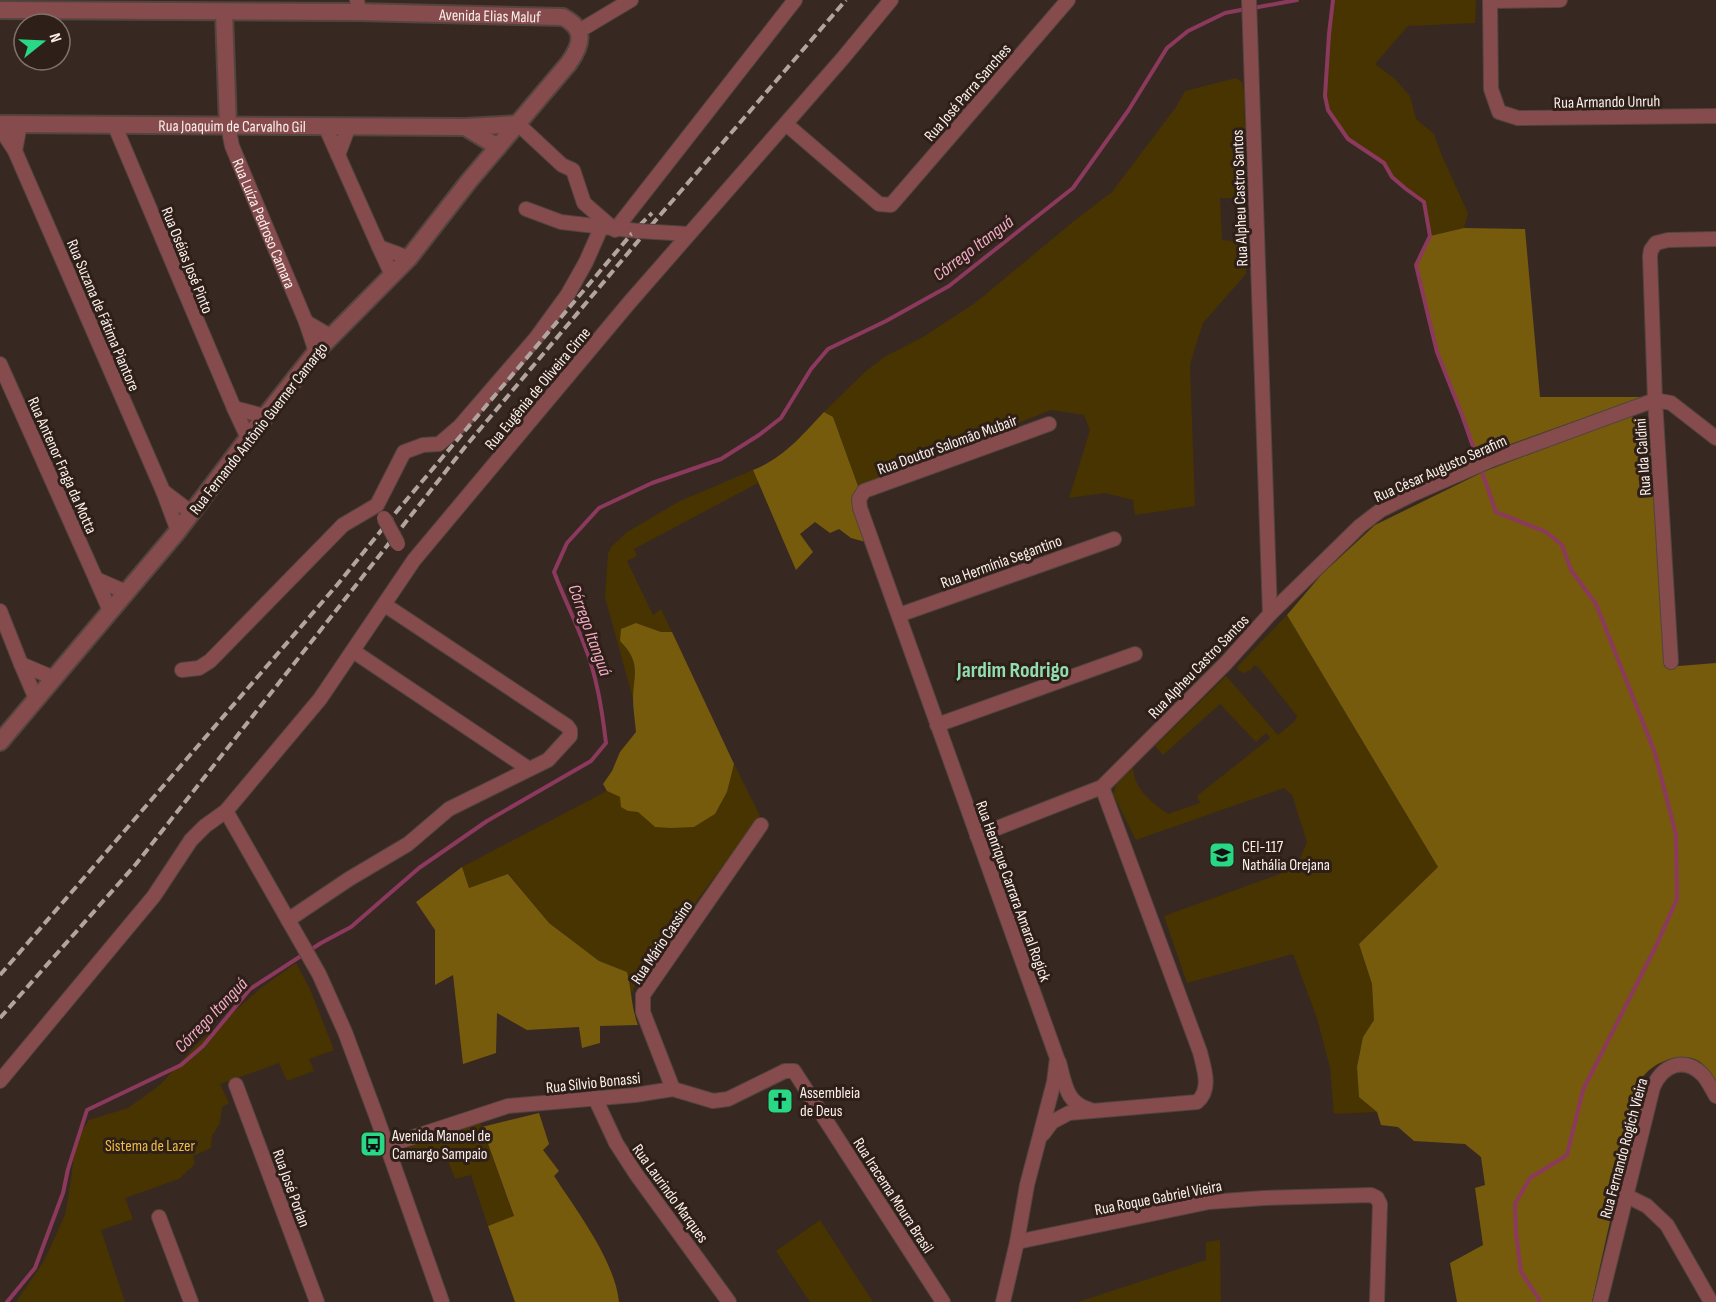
<svg xmlns="http://www.w3.org/2000/svg" width="1716" height="1302" viewBox="0 0 1716 1302" font-family="'Sofia Sans Condensed',sans-serif">
<rect width="100%" height="100%" fill="#382822"/>
<path fill="#473400" d="M1333,0h143l-1,23 -67,3 -33,38 20,15 15,17 6,23 18,15 8,22 26,57 -4,15 -34,8 -6,-34 -18,-13 -14,-12 -8,-14 -36,-24 -20,-29 -3,-15 4,-61z
M1236,78l6,4 2,9 3,107h-27l2,42 24,2v32l-43,49 -13,41 5,142 -60,9 -2,-15 -28,-7 -36,5 21,-68 -6,-15 -33,-5 -193,76 -25,-69 -9,-5 42,-41 20,-15 37,-19 52,-34 99,-82 38,-29 64,-85 9,-16z
M753,470l5,13 -124,66 3,7 -10,5 26,54 8,-6 11,23h-11l-25,-9 -16,18 12,12 4,22 -3,24 -28,-102 3,-43 3,-7 16,-15 53,-31z
M1287,615l151,252 -79,77 13,40 2,36 -11,17 -6,30 2,30 18,15 -43,2 -4,-46 -13,-50 -24,-64 -106,29 -23,-67 132,-48 11,-26 -15,-47 -8,-7 -148,52 -23,-46 4,-11 16,-15c1,21 18,34 35,46l32,-11 -3,-7 73,-58 -4,-5 -10,9 -36,-38 -57,51 -8,-9 71,-70 52,59 17,-14 2,-5 -39,-49 -4,-2 -3,5 -7,3 -6,-3 -1,-3z
M734,764l26,52 -123,165 -5,13 -5,-22 -28,-11 -50,-38 -40,-49 -40,14 -7,-21 145,-76 13,6 8,14 10,1 17,15h39l21,-13 12,-22z
M296,963l14,26 24,61 -25,9 5,12 -27,10 -8,-18 -59,21 9,19 -7,4 -2,16 -8,13 -1,12 -18,8 2,8 -16,15 -54,19 8,21 -32,11 24,72h-109l28,-41 21,-46 6,-34 4,-40 14,-21 39,-12 32,-23 36,-40 65,-57z
M480,1123l34,94 -26,9 -17,-51 -16,4 -11,-29 -46,14 -5,-13z
M820,1220l53,82h-63l-34,-51z
M1220,1240l1,62h-143l128,-42v-18z"/>
<path fill="#765b0c" d="M1464,228l61,1 15,168h102l-165,59 -40,-104 -21,-87 14,-29z
M824,412l9,5 25,69 -4,15 15,42 -18,-5 -12,-9 -9,4 -15,-11 -15,12 13,18 -17,18 -43,-100c32,-13 48,-34 71,-58z
M1630,416c13,3 17,8 20,20l16,231 50,-4v418c-6,-8 -10,-16 -19,-21 -18,-9 -45,3 -55,18l-50,224h-135l-7,-39 33,-18 -8,-57 10,-3 -4,-28 -16,-13 -51,-3 -16,-14 -17,-2 -4,-13 -18,-15 -2,-30 6,-30 11,-17 -2,-36 -13,-40 79,-77 -151,-252 35,-41 53,-49 108,-53z
M636,623l25,9h11l62,132 -7,28 -12,22 -21,13 -23,1 -16,-1 -17,-15 -10,-1 -7,-4 -1,-10 -13,-6 -4,-7 9,-13 8,-19 16,-20c-1,-11 -3,-23 -3,-34 1,-25 8,-36 -13,-57l1,-12z
M462,867l7,21 39,-14 41,49 50,38 28,11c5,19 4,35 11,53l-38,1v17l-18,5 -3,-21 -52,3 -30,-17 -1,40 -33,11 -10,-89 -18,10v-55l-19,-28z
M539,1113l10,31 -6,6 16,21 -5,5c23,35 61,85 65,126h-104l-27,-76 26,-10 -32,-89z"/>
<g fill="none" stroke-linecap="round" stroke-linejoin="round">
<path stroke="#8b395d" stroke-width="4" d="M1333,0l-4,34 -4,62 3,14 20,29 36,24 8,14 14,12 18,13 6,34 -14,29 11,46 10,41 25,63 34,97 50,20 16,13 9,25 25,34 59,149 21,82 1,64 -21,47 -73,144 -16,65 -37,23 -15,26 1,29 5,39 18,27v3
M1253,8l44,-8
M7,1302l28,-34 28,-75 5,-24 19,-59 94,-45 22,-19 47,-57 71,-46 30,-16 68,-59 68,-47 104,-60 15,-18c-4,-33 -9,-67 -22,-99 -9,-24 -21,-48 -30,-72l13,-29 32,-35 53,-25 69,-24 38,-24 22,-17 30,-49 17,-20 58,-28 63,-35 124,-98 55,-77 39,-63 21,-17 37,-18 21,-4"/>
<g stroke="#53443e" stroke-width="16">
<g id="minor">
<path d="M357,0l2,12"/>
<path d="M1249,0l21,614"/>
<path d="M1490,0l1,89 8,23 19,6 198,-2"/>
<path d="M1490,1l70,-1"/>
<path d="M579,31l52,-31"/>
<path d="M114,124l120,284"/>
<path d="M518,124l44,41 11,5 11,33 31,27 180,-230"/>
<path d="M786,124l93,80 12,1 177,-205"/>
<path id="s1" d="M228,126l4,20 74,176"/>
<path d="M325,126l13,29 11,-29"/>
<path d="M0,128l15,23 5,-27"/>
<path d="M15,151l148,340"/>
<path d="M338,155l41,92"/>
<path d="M526,209l35,13 77,9"/>
<path d="M656,232l32,2"/>
<path d="M392,275l-13,-28 30,11"/>
<path d="M316,352l-10,-30 24,14"/>
<path d="M0,364l96,215"/>
<path d="M248,438l-14,-30 30,8"/>
<path d="M178,531l-15,-40 29,22"/>
<path d="M0,611l21,53"/>
<path d="M110,611l-14,-32 30,13"/>
<path d="M899,615l215,-76"/>
<path d="M353,651l176,118"/>
<path d="M1671,662l-16,-262 -5,-144 1,-6 5,-7 12,-3 48,-1"/>
<path d="M182,670l17,-2 11,-7 133,-136 34,-20 27,-53 19,-7 16,-1 21,-18 76,-88 32,-44 18,-32 15,-34"/>
<path d="M36,699l-15,-35 33,14"/>
<path d="M937,725l198,-71"/>
<path d="M226,811l93,163 26,58 32,86 65,184"/>
<path d="M977,836l125,-49 124,-124 44,-49 90,-88 21,-16 30,-15 80,-35 164,-60 16,3 45,35"/>
<path d="M288,920l61,-41 59,-35 41,-35 99,-49 22,-24v-6l-3,-4 -182,-121"/>
<path d="M1059,1062c6,22 7,42 32,48"/>
<path d="M0,1081l154,-185 37,-56 14,-14 21,-15 94,-112 94,-139 215,-257 214,-245 48,-58"/>
<path d="M236,1085l81,217"/>
<path d="M673,1089l-30,-77v-17l118,-170"/>
<path d="M595,1098l21,45 20,31 93,128"/>
<path d="M1043,1134l9,-12 17,-9 128,-11c15,-13 7,-33 3,-50l-98,-265"/>
<path d="M386,1146l122,-40 127,-11 38,-6 40,12 15,-2 57,-28h9l149,231"/>
<path d="M1627,1196l20,10 20,19 44,77"/>
<path d="M159,1217l32,85"/>
<path d="M1017,1242l192,-40 55,-4 107,-3 6,3 3,6 -3,98"/>
<path d="M1003,1302l14,-60 10,-57 27,-103 3,-24 -197,-550 -1,-9 5,-8 185,-67"/>
<path d="M1600,1302l53,-215c10,-22 31,-31 50,-12 5,6 9,14 13,21"/>
</g>
</g>
<g stroke="#53443e" stroke-width="20">
<g id="tertiary">
<path id="s2" d="M0,10l359,2 204,5c23,12 19,27 6,46l-100,118 -60,77 -93,94 -68,86 -70,93 -178,211"/>
<path d="M224,13l4,113"/>
<path id="s3" d="M0,124l465,3"/>
<path d="M498,147l-33,-20 53,-3"/>
</g>
</g>
<use href="#minor" stroke="#864b4d" stroke-width="14"/>
<use href="#tertiary" stroke="#864b4d" stroke-width="16"/>
<path stroke="#b2a5a0" stroke-width="4" stroke-dasharray="9 4.5" stroke-linecap="butt" d="M0,975l337,-390 55,-68 242,-286 18,-18
M0,1018l136,-154 329,-417 190,-226 191,-221"/>
<g stroke="#53443e" stroke-width="16" stroke-linecap="butt">
<path id="minor-bridge" d="M638,231l18,1
M384,518l14,26"/>
</g>
<use href="#minor-bridge" stroke="#864b4d" stroke-width="14"/>
</g>
<defs>
<g id="school-square" transform="scale(1.35)"><rect x="-9" y="-9" width="18" height="18" rx="4" fill="#28d885" stroke="#2e1f19"/><path d="M0-5L7-2L0 1L-7-2ZM-4 1L0 2.5L4 1V4Q0 6-4 4Z" fill="#111"/></g>
<g id="church-square" transform="scale(1.35)"><rect x="-9" y="-9" width="18" height="18" rx="4" fill="#28d885" stroke="#2e1f19"/><path d="M-1.2-6h2.4v3.5h3.3v2.4h-3.3V6h-2.4V-.1h-3.3v-2.4h3.3Z" fill="#111"/></g>
<g id="bus-square" transform="scale(1.35)"><rect x="-9" y="-9" width="18" height="18" rx="4" fill="#28d885" stroke="#2e1f19"/><path d="M-5-6H5V4H4V6H2V4H-2V6H-4V4H-5ZM-3.5-4V0h7V-4ZM-3.5 1.2v1.5H-2V1.2ZM2 1.2v1.5H3.5V1.2Z" fill="#111"/></g>
</defs>
<g fill-rule="evenodd">
<use href="#school-square" x="1222" y="855"/>
<use href="#church-square" x="780" y="1101"/>
<use href="#bus-square" x="373" y="1144"/>
</g>
<g text-anchor="middle" stroke-width="6" stroke-linejoin="round" paint-order="stroke">
<g font-size="16" fill="#faefeb" stroke="#2e1f19">
<text dy="6" stroke="none"><textPath href="#s2" startOffset="490">Avenida Elias Maluf</textPath></text>
<text transform="translate(967 92) rotate(-49)" y="6">Rua José Parra Sanches</text>
<text transform="translate(1607 101) rotate(-1)" y="6">Rua Armando Unruh</text>
<text dy="6" stroke="none"><textPath href="#s3" startOffset="232">Rua Joaquim de Carvalho Gil</textPath></text>
<text transform="translate(1239 198) rotate(-92)" y="6">Rua Alpheu Castro Santos</text>
<text dy="6" stroke="none"><textPath href="#s1" startOffset="104">Rua Luíza Pedroso Camara</textPath></text>
<text transform="translate(188 260) rotate(68)" y="6">Rua Oséias José Pinto</text>
<text transform="translate(104 315) rotate(67)" y="6">Rua Suzana de Fátima Piantore</text>
<text transform="translate(537 388) rotate(-50)" y="6">Rua Eugênia de Oliveira Cirne</text>
<text transform="translate(258 428) rotate(-52)" y="6">Rua Fernando Antônio Guerner Camargo</text>
<text transform="translate(947 444) rotate(-20)" y="6">Rua Doutor Salomão Mubair</text>
<text transform="translate(1642 457) rotate(-94)" y="6">Rua Ida Caldini</text>
<text transform="translate(63 465) rotate(66)" y="6">Rua Antenor Fraga da Motta</text>
<text transform="translate(1440 468) rotate(-24)" y="6">Rua César Augusto Serafim</text>
<text transform="translate(1001 561) rotate(-20)" y="6">Rua Hermínia Segantino</text>
<text transform="translate(1198 666) rotate(-46)" y="6">Rua Alpheu Castro Santos</text>
<text transform="translate(1014 891) rotate(70)" y="6">Rua Henrique Carrara Amaral Rogick</text>
<text transform="translate(661 942) rotate(-56)" y="6">Rua Mário Cassino</text>
<text transform="translate(593 1082) rotate(-6)" y="6">Rua Sílvio Bonassi</text>
<text transform="translate(1623 1148) rotate(-75)" y="6">Rua Fernando Rogich Vieira</text>
<text transform="translate(292 1188) rotate(70)" y="6">Rua José Porlan</text>
<text transform="translate(671 1193) rotate(54)" y="6">Rua Laurindo Marques</text>
<text transform="translate(894 1195) rotate(57)" y="6">Rua Iracema Moura Brasil</text>
<text transform="translate(1158 1197) rotate(-11)" y="6">Rua Roque Gabriel Vieira</text>
</g>
<g font-size="16" fill="#faefeb" stroke="#2e1f19" text-anchor="start">
<text x="1242" y="852">CEI-117<tspan x="1242" dy="18">Nathália Orejana</tspan></text>
<text x="800" y="1098">Assembleia<tspan x="800" dy="18">de Deus</tspan></text>
<text x="392" y="1141">Avenida Manoel de<tspan x="392" dy="18">Camargo Sampaio</tspan></text>
</g>
<g font-size="16" fill="#efbf3f" stroke="#2e1f19">
<text x="150" y="1151">Sistema de Lazer</text>
</g>
<g font-size="18" font-style="italic" fill="#f3acc6" stroke="#2e1f19">
<text transform="translate(973 248) rotate(-37)" y="6">Córrego Itanguá</text>
<text transform="translate(590 630) rotate(70)" y="6">Córrego Itanguá</text>
<text transform="translate(211 1015) rotate(-46)" y="6">Córrego Itanguá</text>
</g>
<g font-size="22" font-weight="bold" fill="#92ddae" stroke="#2e1f19">
<text x="1013" y="677">Jardim Rodrigo</text>
</g>
</g>
<g transform="translate(42 42) rotate(72)"><circle r="28" fill="#2e1f19" stroke="#80726d" stroke-width="1.5"/>
<path d="M0-4.5L10 22L0 15L-10 22Z" fill="#28d885"/>
<text y="-9" font-size="16" font-weight="bold" text-anchor="middle" fill="#faefeb">N</text>
</g>
</svg>
